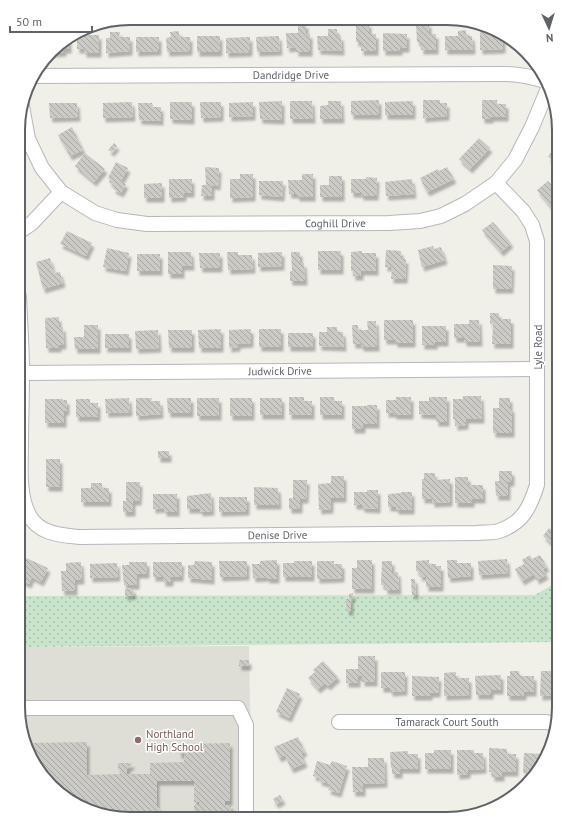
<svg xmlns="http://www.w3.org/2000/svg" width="577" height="837" viewBox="0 0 577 837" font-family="'PT Sans',sans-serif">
<defs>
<pattern id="grass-dots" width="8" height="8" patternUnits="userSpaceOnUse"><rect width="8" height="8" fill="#c8e4cb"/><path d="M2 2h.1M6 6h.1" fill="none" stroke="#a6bca9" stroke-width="1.8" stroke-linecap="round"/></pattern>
<pattern id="building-back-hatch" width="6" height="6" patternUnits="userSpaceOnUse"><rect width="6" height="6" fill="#cbcac4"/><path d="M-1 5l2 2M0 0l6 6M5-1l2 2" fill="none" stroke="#a8a7a3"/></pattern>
<filter id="shadow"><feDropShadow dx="2.5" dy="4.5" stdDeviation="1" flood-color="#0004"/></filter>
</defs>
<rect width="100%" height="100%" fill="#f0efe8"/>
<path fill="#dfded6" d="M249,646l3,172h-136l-54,-22 -33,-40 -11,-49v-60z"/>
<path fill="url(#grass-dots)" d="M559,581v61l-541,5v-51l517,-1z"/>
<path fill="url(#building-back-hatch)" filter="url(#shadow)" d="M356,23h13v11h7v17h-15v-9h-5z
M416,23h13v11h7v16h-15v-8h-4z
M298,24h8v10h4v18h-14v-5l-9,1 -1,-15h12z
M480,27l23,9v13l-23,1z
M328,29h9v7h4l1,15 -24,-1 -1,-14h11z
M466,30v6h6l1,14h-28v-14h13v-5z
M179,31v6h11v14l-23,1 -1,-14 5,-1 -1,-5z
M110,32h10l-1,5h11v14l-24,2v-15h4z
M383,33l24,1v14h-7v3h-17z
M77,35h22v18h-15v-4h-7z
M197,36h23v16h-23z
M279,36l1,15 -23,1 -1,-15z
M136,37h23v14l-23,1z
M250,37v15l-24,1v-15z
M69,39v10h-5v3l-13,1 5,-7z
M379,100v15h-28v-14z
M423,100h17v3h7v13l-24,2z
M482,100h15v4h9v13h-15v2h-9z
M282,101v19l-22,-1 -1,-17z
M290,101h22l1,18h-23z
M328,101h13l1,18h-22v-13l8,-1z
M413,101v14h-28v-13z
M132,102l1,15 -30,1v-15z
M170,102h22v18l-22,-1z
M200,102h21v15l-20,1z
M253,102v14l-24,1v-14z
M49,103h28l1,14 -28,1z
M138,103h14l1,4h8v14l-22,-1z
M72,127l11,23 -13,6 -12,-21z
M479,138l11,10 -20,21 -11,-10z
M114,143l3,3 -5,6 -4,-2z
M559,144v19l-11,-6 5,-8h1z
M85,153l20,16 -11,13 -19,-16z
M116,162l12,6 -7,13 5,3 -5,9 -8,-4 2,-4 -6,-3 1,-2 -2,-2z
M205,167l14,1 -1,18 -6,-1v11h-11l1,-11h4z
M447,167l7,12 -27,13 -7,-14 18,-9 1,2z
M240,174h13v23l-23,1v-19h10z
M302,174h11v23h-16v-3h-8l-1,-14h14z
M329,176h13v21h-22v-12h9z
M366,177l11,1 -1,18h-15v-3h-10v-14h15z
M169,179h23v14h-8v4l-15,1z
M412,179l2,15 -28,2 -1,-14z
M259,181h24l-1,16 -23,-2z
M548,181l7,8 3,-3 1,1v21l-5,3 -17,-21z
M162,183v15h-18v-14z
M493,222l18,21 -10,9 -19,-22z
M67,231l25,12 -6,13 -26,-12z
M433,246l1,3 7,-2 4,13 -23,7 -4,-17z
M107,248l22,5 -3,18 -23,-4z
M386,250l15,1v8h5l-1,20h-14l1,-12h-7z
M318,251h23v19h-23z
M362,251v2h14v18h-15v5h-8v-5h-2v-19z
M168,252h23l1,14h-10v8h-14z
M227,252h11v3h14l1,14 -25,1z
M282,252v14l-24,1v-14z
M291,252h9v11h4l1,18h-15v-10h2z
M199,253h21v15h-20z
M137,254h23v17h-23z
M50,258l4,15 6,-1 3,11 -20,6 -7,-27z
M493,265l19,1 -1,23h-18z
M490,313h9v6h12v25h-19l1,-21 -3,1z
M59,317v10h4l1,18h-5v3h-13l-1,-30z
M384,320h29v23h-18v-3h-11z
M469,320h10l1,22h-16v-4h-10v-14h15z
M367,321h9l1,26h-16v-3h-8l-1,-19h6v5h10z
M84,325h14v24h-23l-1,-12h10z
M422,326h24v16h-11v3h-13z
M327,327h10v5h6l1,15 -25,-1v-14h8z
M221,329v19h-22l-1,-18z
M251,329v14l-13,1v3l-9,1v-18z
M259,329h22v18h-22z
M158,330l1,18 -23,1 -1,-18z
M168,330h24v18h-23z
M288,333h25v14h-25z
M105,334h24v14h-24z
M463,396h18l1,23h-16v6l-11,1v-7h-2v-20h10z
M289,397h15v4h8v14h-23z
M320,397h14v4h8v14h-22z
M396,397h15v18h-17v-2h-8v-13h10z
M429,397h18v25h-11v-7l-17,-1v-13h10z
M129,398l1,14 -24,1 -1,-14z
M136,398h16l-1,3h9l1,13 -25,2z
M167,398h24v15h-23z
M197,398h22v18h-22z
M230,398h22v18h-22z
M260,398h22v17h-22z
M499,398h11v10h2v25h-19v-25h6z
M45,399h18v1h4v11h-3v12h-19z
M76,399h14v4h8v14h-22z
M367,405h10v19h-14v5h-11v-23h15z
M158,451h11v7h-11z
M46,459h14v28h-14z
M499,471h13v11h-4v14h-12l-1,-15h4z
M424,473h11v7l15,-1v23l-18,1v-4h-10v-20h2z
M331,476h13v22h-13v11l-12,1 -1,-26 13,-1z
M455,477h13v8h15v14h-11v4h-17z
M293,480h14l-1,19h-6v10h-11v-11h4z
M126,482h14l-1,19h-6v11h-10v-11h3z
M91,483h11v5h7v14h-28v-14h10z
M254,487l24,1 1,17h-25z
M367,490h11v19l-16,-1v-3h-8v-13h13z
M402,492h10v18h-16v-3h-8v-13l13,-1z
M211,493l1,18 -12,1v-3h-13v-13z
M153,494h24v18h-13v-4l-11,1z
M219,497h28v14l-28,1z
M549,528l8,6 2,-3v13l-5,-4 -2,4 -9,-8z
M530,555l2,4 8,-4 7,12 -4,2 3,6 -9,5 -3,-6 -12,7 -7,-12 9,-5 -2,-4z
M22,556l26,12 -7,14 -9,-5 -3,7 -9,-4 4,-8 -6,-2v-7z
M507,559l1,14 -29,2 -1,-14z
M277,560v19h-10v-2l-14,1 -1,-14h8v-3z
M357,560h15v29h-20v-21h5z
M429,560v4h7v2h5v21h-15v-11l-6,1 -1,-6h-3v-10z
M447,560h10v3h14v13l-23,2z
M195,561l17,1v18l-24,-2v-13h6z
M219,561h28v15l-27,1z
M294,561h18v16h-29v-14h11z
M317,561h17v3h8v14l-25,1z
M382,561h10v11h6l1,18h-14v-5h-4z
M81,562l1,18h-7v11h-13l-1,-20h5v-8z
M129,562h18v12h-10v11h-13l-2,-20h7z
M153,562h29l-1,15h-10v5h-8v-5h-10z
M117,563l1,14 -28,1v-14z
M411,579h4l1,16h-4z
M133,588l1,7 -9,1v-7z
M353,593v5h-2v13h-4l-1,-12h3v-5z
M358,656h17v26h-13v-6h-4v7h-12v-14h12z
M239,660h10v6h-10z
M323,661l15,16 -10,9 -3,-3 -7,6 -10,-11 7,-6 -2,-2z
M510,671h9l1,5h14v16h-10v4h-17v-20h3z
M541,671h12v5h6v16h-3v3l-16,1z
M381,672h24v19l-15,1v-4h-9z
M456,672v6h13v17l-25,1v-23z
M501,675v15h-10v5h-15l-1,-19z
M412,676l27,1 -1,16h-8v3h-18z
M287,688l13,6 -11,24 -13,-6z
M298,737l7,15 -4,1 4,10 -14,6 -6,-14 -6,3 -5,-11z
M87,742v33l33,-1v-5h-2v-6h15l-6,6v5h23v-11l34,-1v-8h-5v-10l51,-1v58h-5v4h6v13h-37v-13h5l1,-3h-6v-21h-37v26h3v11h-44l-54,-22 -32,-39v-14z
M489,748l18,1v5h9v18h-14v5h-10v-5h-3z
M434,750h17v19h-26v-16h9z
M457,750h17v3h9l1,16 -16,1v4l-11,1z
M543,750l3,1 -6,18 -5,4h-12l1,-20 18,1z
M408,751v3h10v15h-18v5h-8v-6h-1l-1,-16z
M368,758h16l1,25 -22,1v8h-10l-1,-25h16z
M317,761l13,4 2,-4 15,5 -8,27 -11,-3 2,-6 -11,-3 1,-3 -7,-2z
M280,795l3,5 -7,4 -3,-5z"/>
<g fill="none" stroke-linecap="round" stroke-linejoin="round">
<g stroke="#b5b7bb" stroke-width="16">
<g id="minor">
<path id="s1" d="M32,76l473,-2c15,0 28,3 43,8"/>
<path id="s2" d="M22,106l6,33 14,29 19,24 34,21 22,7 30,4 242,-1 31,-2 21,-5 24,-12 31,-21 19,-23 17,-33 17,-41"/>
<path d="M19,232l13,-9 29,-31"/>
<path id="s3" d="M19,297c1,25 3,51 3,76 0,23 -1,47 -1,70 0,23 -3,51 8,72 10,19 31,20 50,22l398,-4c7,-1 16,0 22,-2 24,-8 31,-24 38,-46v-244l-5,-16 -9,-14 -27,-28"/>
<path id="s4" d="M22,373l515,-4"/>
<path d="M18,708h220l8,17v93"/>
<path id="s5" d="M339,722h207l9,2"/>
</g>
</g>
<use href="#minor" stroke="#fff" stroke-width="14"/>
</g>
<circle fill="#8d6e63" stroke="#fff" stroke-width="1.5" cx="138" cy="740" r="4"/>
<g text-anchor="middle" stroke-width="3" stroke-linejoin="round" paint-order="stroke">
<g font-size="11" fill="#5f6266" stroke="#fff">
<text dy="4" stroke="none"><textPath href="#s1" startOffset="259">Dandridge Drive</textPath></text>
<text dy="4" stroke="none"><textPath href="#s2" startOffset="378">Coghill Drive</textPath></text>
<text transform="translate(538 347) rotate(-90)" y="4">Lyle Road</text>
<text dy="4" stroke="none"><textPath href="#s4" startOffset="258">Judwick Drive</textPath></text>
<text dy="4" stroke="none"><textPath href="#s3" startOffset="475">Denise Drive</textPath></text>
<text dy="4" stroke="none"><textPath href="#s5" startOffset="108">Tamarack Court South</textPath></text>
</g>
<g font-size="11" fill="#785e54" stroke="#fff" text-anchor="start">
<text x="146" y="738">Northland<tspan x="146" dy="13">High School</tspan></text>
</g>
</g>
<path d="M0 0H577V837H0ZM130 25H447A105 105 0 0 1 552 130V707A105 105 0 0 1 447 812H130A105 105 0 0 1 25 707V130A105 105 0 0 1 130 25Z" fill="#fff" fill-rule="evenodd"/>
<path fill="none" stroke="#5f6266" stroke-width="2" d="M130 25H447A105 105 0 0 1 552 130V707A105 105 0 0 1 447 812H130A105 105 0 0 1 25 707V130A105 105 0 0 1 130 25Z"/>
<g transform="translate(549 28) rotate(176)" stroke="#ffffff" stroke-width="3" paint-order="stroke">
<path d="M0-3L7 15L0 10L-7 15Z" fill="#5f6266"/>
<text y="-6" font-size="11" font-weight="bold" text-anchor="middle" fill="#5f6266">N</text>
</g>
<path d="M10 26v6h82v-6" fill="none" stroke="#5f6266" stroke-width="2"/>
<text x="16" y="26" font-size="12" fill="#5f6266" stroke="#ffffff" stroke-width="3" paint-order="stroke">50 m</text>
</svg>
